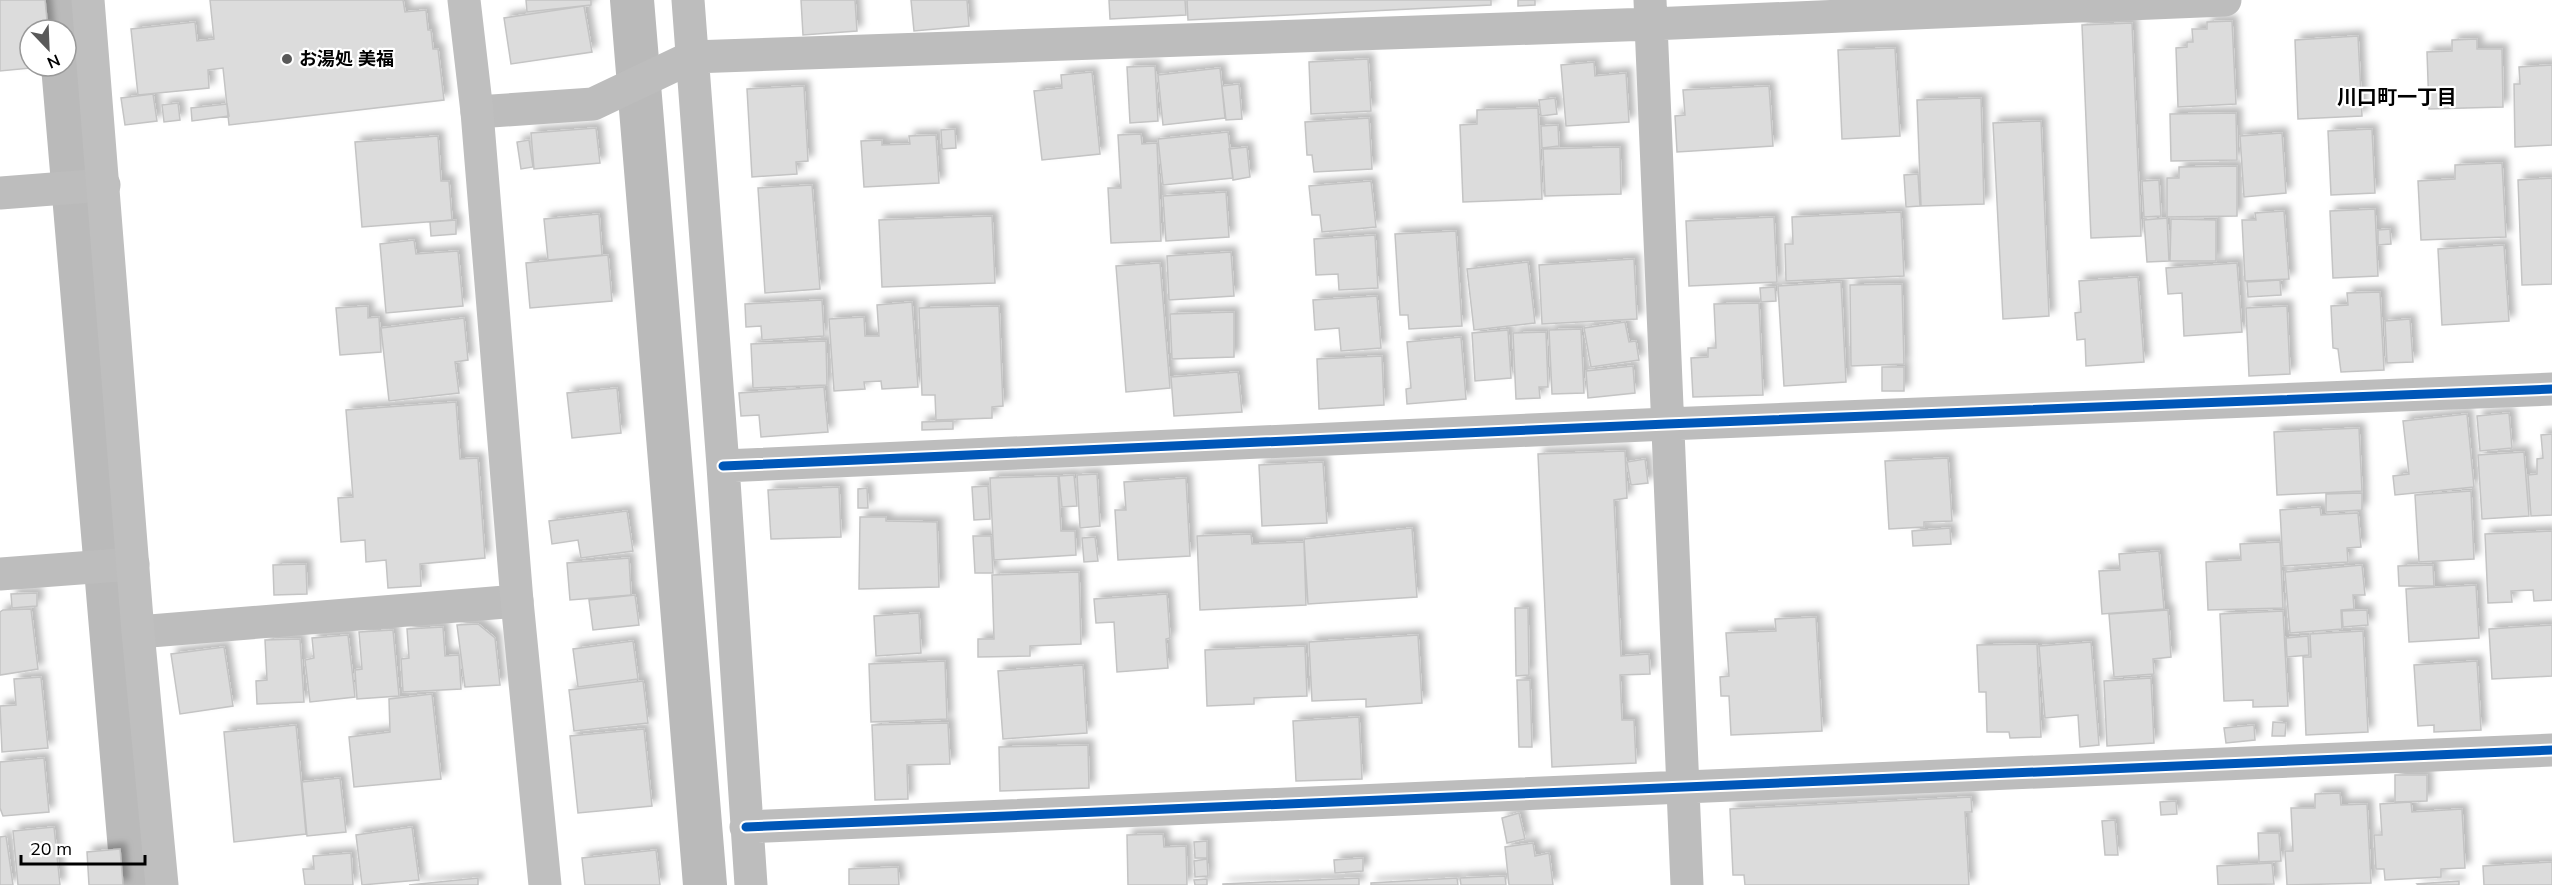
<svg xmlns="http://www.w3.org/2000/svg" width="2552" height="885" viewBox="0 0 2552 885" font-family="Mulish,'Noto Sans JP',sans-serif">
<defs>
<filter id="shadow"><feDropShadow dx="5.5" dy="-5.5" stdDeviation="3" flood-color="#0004"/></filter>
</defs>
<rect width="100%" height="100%" fill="#fff"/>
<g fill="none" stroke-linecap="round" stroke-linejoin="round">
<path stroke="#bababa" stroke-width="44" d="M57,0l3,30
M632,0l73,885
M63,66l70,819"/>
</g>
<path fill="#dcdcdc" stroke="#c4c4c4" stroke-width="1.5" filter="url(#shadow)" d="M0,0h45l3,30h-18v36h21l-51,5z
M210,0h193l2,12 21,-2 2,20h3l2,19h5l6,51 -215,25 -6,-57 -15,2 1,18 -71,7 -7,-66 64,-7 2,19 17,-2z
M526,0h65v5l-64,7z
M801,0h54l2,31 -54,4z
M911,0h56l2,26 -55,5z
M1109,0h76l1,15 -76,4z
M1187,0h304v5l-303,15z
M1518,0h17v5l-17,1z
M584,6l8,46 -81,12 -7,-46z
M2232,21l4,83 -58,3 -2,-59 11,-1v-5h6l-1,-13h15v-7z
M2132,23l9,213 -50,2 -9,-213z
M2358,36l4,80 -64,3 -3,-79z
M2477,39v10h25l1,58 -74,2 -2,-57 25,-1v-11z
M1895,48l5,88 -58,3 -4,-89z
M1368,59l3,52 -60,3 -2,-52z
M1594,62l1,14 31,-3 3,49 -63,4 -5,-61z
M2552,65v80l-37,2 -1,-63h6l-1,-17z
M1155,66l3,55 -28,2 -3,-56z
M1220,68l5,50 -62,7 -5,-50z
M1092,72l8,82 -58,6 -8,-69 28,-3 -1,-13z
M1239,84l3,35 -16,1 -4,-34z
M804,86l4,75 -12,1 1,12 -45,3 -5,-88z
M1769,86l4,60 -96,6 -2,-36 10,-1 -2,-25z
M153,94l4,27 -32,4 -4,-27z
M1555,98l2,16 -16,2 -2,-16z
M1981,98l3,106 -63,2 -4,-106z
M178,103l2,17 -16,2 -2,-17z
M227,104l2,12 -37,5 -1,-13z
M1538,108l4,91 -79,3 -3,-77 17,-1v-14z
M2236,113l1,47 -66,1 -1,-47z
M1369,118l3,51 -58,3 -2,-17h-5l-2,-33z
M2041,121l8,195 -46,3 -10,-196z
M1558,125l1,21 -17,2 -1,-22z
M596,128l4,35 -66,6 -3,-36z
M955,129l1,19 -14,1 -1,-19z
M2372,129l3,64 -44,2 -3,-64z
M1228,132l5,46 -70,7 -5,-46z
M2282,133l4,60 -42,4 -4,-61z
M1141,134l1,10 15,-1 4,98 -50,2 -3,-55h13l-3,-53z
M936,135l3,48 -75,4 -3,-46 21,-1v5l28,-1 -1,-8z
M438,136l3,45h8l3,39 -90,7 -7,-85z
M529,140l4,27 -12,2 -4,-27z
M1247,147l3,30 -17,3 -4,-31z
M1620,147l1,47 -76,2 -2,-47z
M2502,163l4,74 -85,3 -3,-59 37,-2v-14z
M2237,166v50l-70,1v-39h12v-11z
M1918,174l2,32 -14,1 -2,-32z
M2552,178v106l-30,1 -4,-105z
M2159,180l2,36 -17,1 -2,-36z
M1371,181l5,46 -54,5 -2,-17h-8l-3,-29z
M812,185l8,104 -55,4 -7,-105z
M1226,192l3,45 -63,4 -3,-45z
M2375,209l3,67 -45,2 -3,-67z
M2284,211l5,68 -44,2 -3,-61h14l-1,-7z
M1901,212l3,64 -118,5 -1,-37h8l-1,-27z
M599,214l3,41 -54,5 -4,-41z
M992,216l3,67 -113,4 -3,-67z
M1774,217l3,65 -88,4 -3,-65z
M2167,218l2,43 -22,1 -3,-42z
M2171,219l45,1v41h-46z
M456,220v14l-25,2 -1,-14z
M2390,229l1,15 -13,1v-15z
M1456,231l6,95 -53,3 -1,-14h-8l-5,-81z
M1375,235l3,53 -39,2 -1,-16 -22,1 -2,-36z
M414,240l2,14 42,-3 5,55 -77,7 -6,-69z
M2504,245l5,76 -67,4 -4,-76z
M1231,252l3,44 -65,4 -2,-44z
M608,255l4,46 -82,7 -4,-45z
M1634,259l3,60 -95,5 -3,-59z
M1528,262l7,61 -61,7 -7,-61z
M1160,263l10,125 -44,4 -10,-126z
M2237,263l5,69 -58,4 -2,-43 -14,1 -2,-26z
M2138,277l6,85 -58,4 -1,-27 -8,1 -2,-27 6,-1 -2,-31z
M2280,280l1,15 -33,2 -1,-15z
M1841,282l5,100 -62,4 -6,-100z
M1902,284l2,80 -53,2 -1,-81z
M1775,287l1,14 -15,1 -1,-14z
M2380,292l4,78 -43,2 -3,-23 -5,-1 -2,-42 17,-1 -1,-12z
M1377,296l4,52 -40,3 -2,-23 -24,2 -2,-30z
M822,300l2,36 -62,4 -1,-14 -15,1 -1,-23z
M912,302l6,85 -36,2 -1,-8 -17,1 1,7 -31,2 -5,-72 35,-2 1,19h14l-2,-31z
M1759,303l4,92 -70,2 -2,-39 17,-1v-9h8l-2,-44z
M368,306v12l11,-1 2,35 -41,3 -4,-47z
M999,306l4,100 -11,1v11l-56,2 -1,-25h-13l-3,-87z
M2287,306l3,68 -41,2 -3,-68z
M1234,312v45l-62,2 -2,-45z
M464,318l4,42 -13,2 4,31 -70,8 -8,-73z
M2410,319l3,43 -26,1 -2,-42z
M1625,322l4,20 7,-1 3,19 -48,7 -7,-39z
M1581,329l3,64 -32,1 -3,-64z
M1508,330l3,48 -36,3 -3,-48z
M1546,332l2,55h-9l1,11 -24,1 -3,-66z
M1461,337l5,62 -59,5 -1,-15 5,-1 -4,-46z
M826,341l1,44 -74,3 -2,-44z
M1382,356l2,49 -65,4 -2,-50z
M1633,366l2,27 -47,5 -2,-27z
M1882,367h22v24h-22z
M1238,372l4,40 -68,4 -3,-39z
M824,387l4,45 -67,5 -2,-22 -18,1 -2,-23z
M617,388l4,45 -49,5 -5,-45z
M456,402l4,57 18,-1 7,100 -65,6 1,22 -33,2 -2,-28 -20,2 -1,-22 -24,2 -3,-44 15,-1 -7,-87z
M2509,413l3,35 -32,3 -3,-35z
M2467,414l7,73 -79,8 -2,-19 16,-2 -6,-53z
M953,421v8l-31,1v-8z
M2359,428l3,63 -85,4 -3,-63z
M2552,434v81l-21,1 -3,-41 9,-1v-15l6,-1 -2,-23z
M1625,451l2,47 -13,2 7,156 28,-2 1,20 -30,1 2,45h12l2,43 -84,4 -14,-313z
M2524,452l5,64 -47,3 -4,-64z
M1948,458l4,63 -28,1v5l-35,2 -4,-68z
M1645,459l3,24 -17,2 -4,-23z
M1323,462l4,61 -65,3 -3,-61z
M1097,474l3,52 -20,2 -3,-53z
M1074,475l3,31 -15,1 -3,-31z
M1058,476l3,55h14l1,24 -82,5 -4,-82z
M1186,478l4,78 -72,4 -3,-50h11l-2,-28z
M988,486l2,33 -16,1 -2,-33z
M839,487l2,50 -70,2 -3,-49z
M867,488l1,20h-10v-19z
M2471,491l3,68 -55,3 -4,-67z
M2362,493v17l-36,2v-18z
M2320,507l1,8 37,-2 3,34 -14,1 1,14 -65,4 -3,-56z
M627,511l6,40 -52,7 -3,-18 -26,4 -3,-23z
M860,517h26v4l51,1 2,65 -80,2z
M1412,528l5,69 -109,7 -4,-65z
M1950,528l1,16 -38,2 -1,-15z
M2552,531v69l-18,1 -1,-11 -22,1 1,11 -24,1 -3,-69z
M1251,534l1,10 52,-2 2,63 -106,5 -3,-74z
M973,536h18l2,37h-18z
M1095,537l3,24 -14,1 -2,-24z
M2280,542l3,66 -75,2 -2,-48 35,-2 -1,-16z
M2159,551l5,58 -62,5 -3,-43 21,-1 -1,-16z
M629,558l2,37 -61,5 -3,-37z
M306,564l1,30 -33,1 -1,-30z
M2362,565l3,30h-12l1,14 -13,1 1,19 -52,4 -5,-61z
M2433,565l1,21h-35l-1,-20z
M1079,572l2,72 -51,2v10l-52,1v-18h16l-2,-64z
M2476,585l3,53 -70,4 -3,-53z
M37,593v13l-25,2 -1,-14z
M1167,594l3,44 -4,1 2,29 -51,4 -3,-50 -18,1 -2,-24z
M635,595l4,30 -46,5 -4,-30z
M1515,608h13l1,67 -13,1z
M31,609l7,60 -38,6v-63l3,-2z
M2168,610l3,47 -18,2 1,15 -40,3 -5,-63z
M2367,610l1,15 -25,2 -1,-16z
M2283,611l5,95 -35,1v-7l-29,1 -4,-87z
M919,613l2,40 -45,3 -2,-40z
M1816,617l6,114 -91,4 -2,-39h-8l-1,-19 9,-1 -3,-43 50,-2 -1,-12z
M478,624l17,14 5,47 -35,2 -8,-62z
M2552,625v51l-60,3 -3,-50z
M443,627l2,29 14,-1 2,34 -58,3 -2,-33 8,-1 -2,-29z
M393,630l6,66 -42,3 -2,-29 7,-1 -3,-37z
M2363,631l5,101 -62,3 -3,-78h8l-1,-23z
M348,635l7,62 -45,5 -5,-42 9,-2 -2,-20z
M1418,635l4,68 -56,4v-8l-54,2 -3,-59z
M2308,636l1,19 -22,2 -1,-19z
M300,639l4,63 -47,2 -1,-23 11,-1 -2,-40z
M633,641l5,38 -60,8 -5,-38z
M2091,642l8,103 -19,2 -2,-32 -33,3 -6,-72z
M2037,644l4,93 -31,1 -1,-6h-22l-1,-40h-7l-2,-47z
M1305,646l2,50 -53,2v6l-47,2 -2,-56z
M224,647l9,59 -53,8 -9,-60z
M945,661l2,58 -76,3 -2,-58z
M2477,661l4,69 -47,2v-7l-16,1 -4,-61z
M1083,665l4,68 -84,6 -5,-68z
M41,677l7,71 -46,4 -2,-46 16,-1 -2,-26z
M2151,678l3,65 -47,3 -3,-65z
M1517,680h13l2,67h-13z
M643,681l5,42 -74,8 -5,-41z
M432,694l9,85 -87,8 -5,-50 41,-5 -1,-33z
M1359,717l3,62 -66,2 -3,-60z
M2273,722l13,1 -1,13h-13z
M948,723l2,41 -43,1 1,34 -33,1 -3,-75z
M296,725l10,109 -72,8 -10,-110z
M2254,725l1,15 -29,3 -2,-15z
M644,729l8,77 -74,7 -8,-77z
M1088,745l1,43 -89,3 -1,-44z
M44,758l5,54 -46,4 -3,-8v-46z
M2395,775h32v26l-32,1z
M340,778l6,54 -39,4 -5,-54z
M2340,793l1,12 26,-1 4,79 -84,2 -2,-34h8l-2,-43h24v-14z
M1971,797l1,15h-7l4,73h-224l-1,-10h-11l-3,-66z
M2176,801l1,13 -16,1 -1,-13z
M2411,802l1,10 50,-3 3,59 -24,1v8l-56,3 -1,-11h-8l-2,-34h8l-2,-31z
M1519,813l6,26 -18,4 -5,-25z
M2115,820l3,35h-13l-3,-34z
M54,827l6,58h-42l-5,-54z
M412,827l7,53 -57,5 -6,-50z
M2258,833h21l2,28 -22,1z
M1163,834l1,13 22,-1 1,39h-59l-1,-50z
M6,836l7,49h-13v-48z
M1207,841v17h-12l-1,-16z
M1533,843l2,13 14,-3 4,32h-44l-4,-38z
M120,849l3,36h-34l-2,-33z
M656,850l4,35h-75l-3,-27z
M351,853l2,32h-48l-2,-16h11l-1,-13z
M1363,858v13l-28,2 -1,-13z
M1207,859l1,17 -13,1 -1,-16z
M2552,862v23h-68l-1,-19z
M2272,863l2,21 -56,1 -1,-19z
M898,867l1,18h-50v-16z
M1505,876l1,9h-45l-1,-7z
M478,878v7h-69z
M1359,878v7h-136v-1z
M1457,878l1,7h-87v-2z
M1207,879v6h-12l-1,-5z
M2459,881v4h-41l-1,-1z"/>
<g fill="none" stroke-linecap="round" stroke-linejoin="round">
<path stroke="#bdbdbd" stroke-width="33" d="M688,0l35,466 28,419
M1650,0l37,885
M477,112l116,-8 99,-47 959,-33 574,-24
M0,193l104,-8
M723,466l944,-42 885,-35
M0,574l133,-10
M138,632l379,-31
M746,827l1806,-77"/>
<path stroke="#bfbfbf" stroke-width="33" d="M88,0l50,632 24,253
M464,0l13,112 40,489 28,284"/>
<g stroke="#fff" stroke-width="13">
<path id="cycleway" d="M723,466l944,-42 885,-35
M746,827l1806,-77"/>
</g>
<use href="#cycleway" stroke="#0057b8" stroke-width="9"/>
</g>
<circle fill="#595959" stroke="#fff" stroke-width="2" cx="287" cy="59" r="6"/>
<g text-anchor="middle" stroke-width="4.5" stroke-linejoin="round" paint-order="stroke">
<g font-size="18" font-weight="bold" fill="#000" stroke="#fff" text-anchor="start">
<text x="299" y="65">お湯処 美福</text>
</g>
<g font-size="20" font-weight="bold" fill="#000" stroke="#fff">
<text x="2397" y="104">川口町一丁目</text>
</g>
</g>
<g transform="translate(48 48) rotate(157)"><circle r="28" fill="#ffffff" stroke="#999999" stroke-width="1.5"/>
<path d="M0-4.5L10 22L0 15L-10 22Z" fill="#595959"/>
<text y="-9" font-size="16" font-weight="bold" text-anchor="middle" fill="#000000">N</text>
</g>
<path d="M21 855v9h124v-9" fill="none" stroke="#000000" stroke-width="3"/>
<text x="30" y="855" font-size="18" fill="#000000" stroke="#ffffff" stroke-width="4.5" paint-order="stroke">20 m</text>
</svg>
